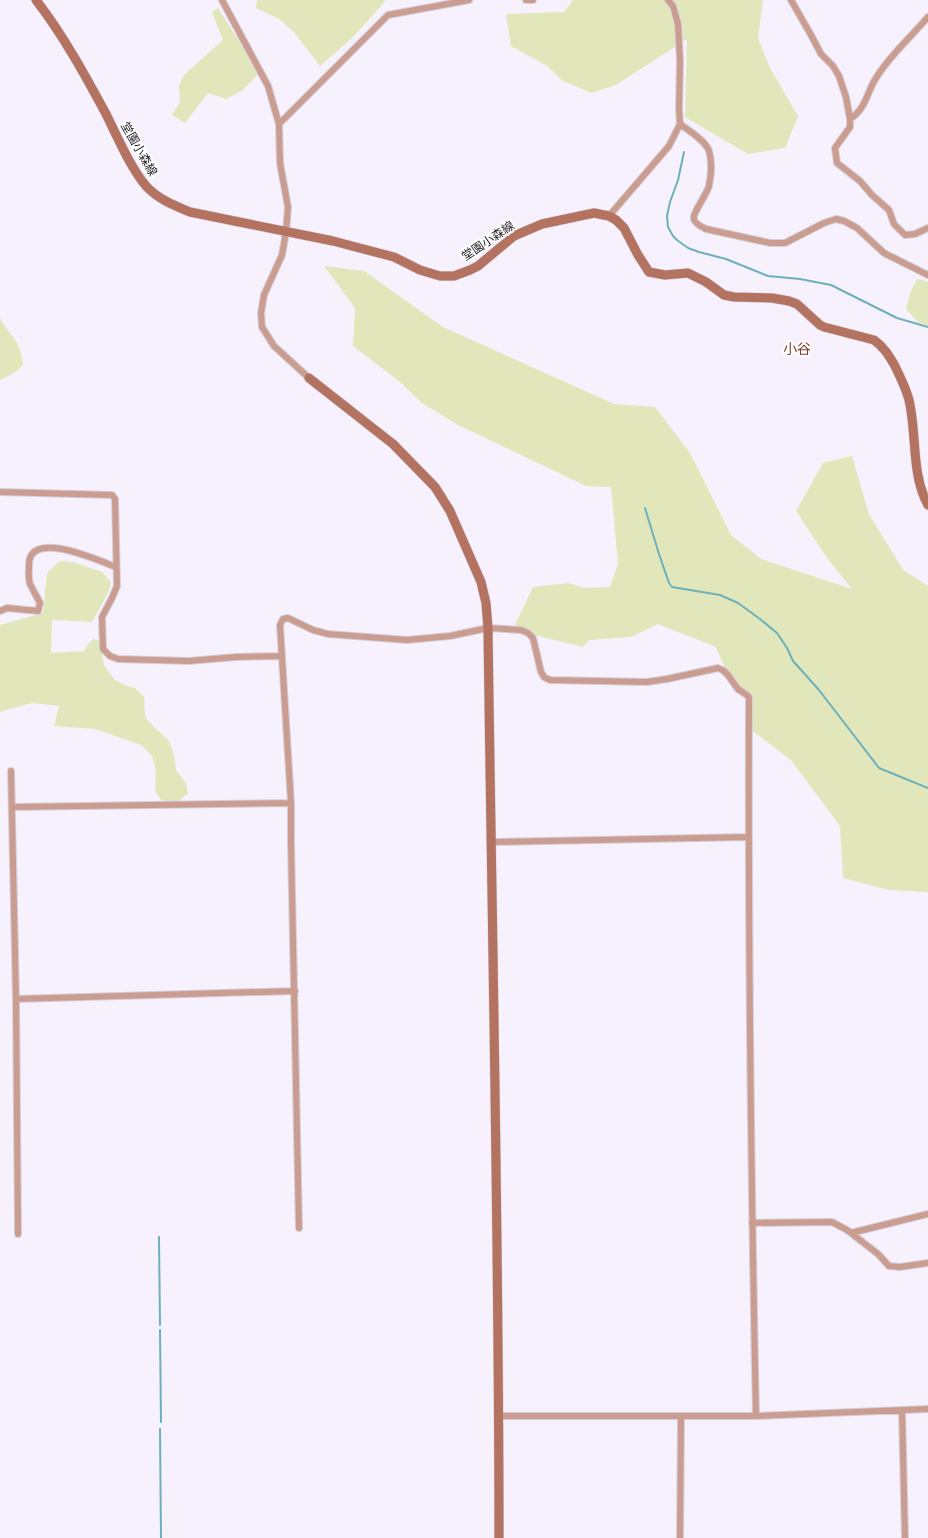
<svg xmlns="http://www.w3.org/2000/svg" width="928" height="1538" viewBox="0 0 928 1538" font-family="Lato,'Noto Sans JP',sans-serif">
<rect width="100%" height="100%" fill="#f6f1fd"/>
<path fill="#e1e7bb" d="M257,0h128l-2,4 -31,34 -32,28 -26,-34 -15,-13 -23,-11z
M573,0h190l-5,38 12,30 28,48 -13,32 -37,6 -63,-37 2,-78 -71,46 -24,8 -29,-12 -16,-15 -36,-20 -5,-32 58,-2z
M218,8l41,65 -16,17 -17,9 -18,-6 -23,30 -13,-8 8,-13 -1,-16 5,-11 39,-35 -11,-28z
M324,266l40,5 79,56 171,77 41,3 35,46 41,82 30,24 91,30 -25,-31 -31,-47 27,-48 29,-7 17,58 34,56 25,16v306l-39,-2 -46,-12 -3,-52 -49,-66 -41,-31 2,-32c-20,-14 -27,-28 -36,-50l-58,-23 -27,13 -42,3 -6,7 -49,-12 -10,-7 -9,-3 18,-38 36,-4 15,5 26,-1 8,-23 -7,-77 -25,-1 -128,-61 -36,-22 -22,-21 -47,-36 2,-38z
M917,279l11,3v44l-10,-4 -12,-13 5,-18z
M0,318c10,19 21,22 23,47l-6,6 -17,9z
M60,561l13,1 29,10 9,10 -3,11 -16,29 -40,-2 -1,33 33,-2 5,-8 4,-4 7,2 4,24 11,15 12,6 8,2 9,9 1,20 10,11 14,13 5,14 2,15 10,13 2,10 -10,9 -17,-2 -6,-9 1,-21 -4,-14 -11,-11 -46,-16 -41,-3 5,-20 -27,-3 -30,8 -2,2v-88l43,-12 4,-40z"/>
<g fill="none" stroke-linecap="round" stroke-linejoin="round">
<path stroke="#6db0ba" stroke-width="2" d="M684,152l-6,28 -8,22 -3,14 1,11 5,9 4,4 11,8 11,4 27,7 42,17 32,3 31,6 66,33 31,9
M645,508l14,46 10,29 3,4 48,8 18,8 22,16 17,14 10,15 6,13 26,29 60,78 49,20
M159,1237l1,88
M160,1330l1,92
M160,1429l1,109"/>
<g stroke="#d3cfda" stroke-width="8">
<path id="street" d="M222,0l46,86 11,38 1,39 8,44 -2,25 -4,23 -18,40 -3,18 1,14 12,19 35,32
M526,0h7
M791,0l20,35 10,19 12,12 6,10 7,21 4,22v8l-15,21 2,15 23,18 12,14 17,15 5,14 11,11 10,-1 13,-6
M850,119c16,-10 17,-27 26,-41 14,-23 35,-41 52,-61
M279,124l109,-109 81,-15
M680,124c8,6 26,17 29,27 3,10 2,25 0,35 -2,8 -17,28 -15,33 1,5 8,8 12,10l64,14h15l39,-20 12,-4 8,2 13,7 27,25 44,22
M609,216l60,-70 11,-22 -1,-15 1,-48 -2,-37 -5,-18 -5,-6
M0,492l112,3 3,4 2,87 -5,12 -10,19 1,32 7,7 8,3 71,2 47,-4 46,-1
M0,611l7,-3 31,3 2,-8c-3,-6 -7,-13 -10,-19 -2,-6 -1,-13 -1,-19 0,-37 71,-4 87,2
M11,771l5,228 2,235
M13,807l278,-4
M491,842l257,-5
M16,999l279,-8
M752,1223l80,-1 15,8 31,24 11,12 11,1 28,-4
M299,1228l-8,-384v-41l-11,-178 3,-6 5,-1 25,12 15,4 79,6 43,-4 38,-8 33,2 7,3 5,5 8,34 3,5 6,3 97,2 20,-3 51,-11c10,3 13,13 20,21 4,3 8,5 11,8 -1,240 2,479 7,719
M851,1233l77,-19
M902,1410l3,128
M499,1416h257l172,-7
M680,1538l1,-122"/>
</g>
<g stroke="#d3cfda" stroke-width="10">
<path id="secondary" d="M36,0c27,35 49,75 70,114 11,22 24,53 40,72 12,13 27,19 44,26l143,29 61,16 26,13 20,6h14l16,-6 8,-4 36,-30 28,-12 52,-11 15,3 7,4 8,8 14,27 11,17 16,3 23,-2 18,9 18,13 10,2 38,1 17,3 8,3 23,21 4,2 50,13c10,7 15,16 21,26 5,11 11,22 14,34 8,33 2,75 19,105
M309,378l84,66 42,43 15,24 31,71 5,21 2,25c4,303 11,607 11,910"/>
</g>
<use href="#street" stroke="#cb9d90" stroke-width="6"/>
<use href="#secondary" stroke="#b47260" stroke-width="9"/>
</g>
<g text-anchor="middle" stroke-width="4" stroke-linejoin="round" paint-order="stroke">
<g font-size="12" fill="#1e1c21" stroke="#fff">
<text transform="translate(139 149) rotate(60)" y="4">堂園小森線</text>
<text transform="translate(488 241) rotate(-34)" y="4">堂園小森線</text>
</g>
<g font-size="14" fill="#823d2c" stroke="#fff">
<text x="797" y="354">小谷</text>
</g>
</g>
</svg>
